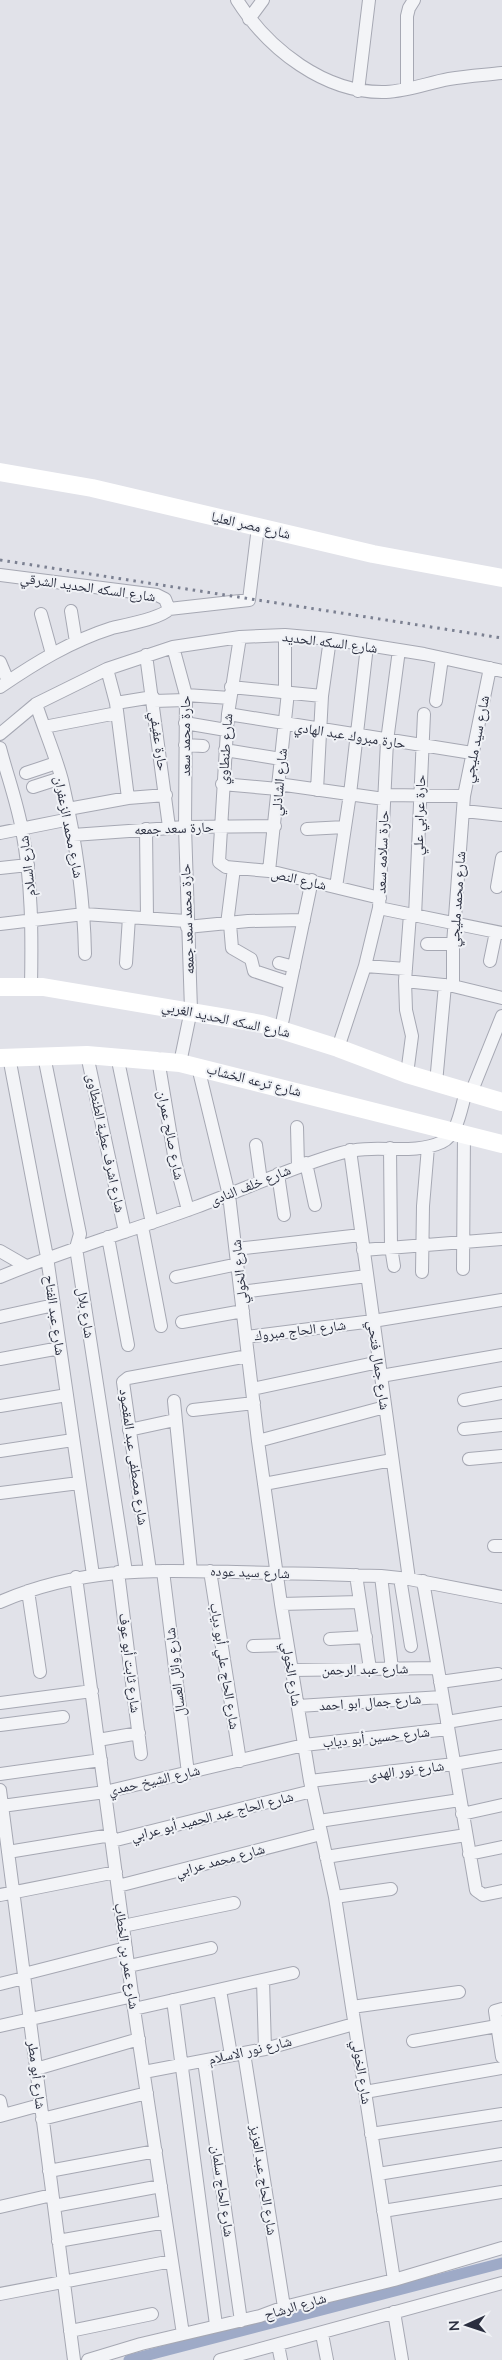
<svg xmlns="http://www.w3.org/2000/svg" width="502" height="2360" viewBox="0 0 502 2360" font-family="Mulish,'Noto Naskh Arabic',sans-serif">
<rect width="100%" height="100%" fill="#e1e2e9"/>
<g fill="none" stroke-linecap="round" stroke-linejoin="round">
<path stroke="#9eaac7" stroke-width="11" d="M129,2360l373,-97"/>
<g stroke="#a6a8b3" stroke-width="14">
<path id="street" d="M237,0c31,49 88,94 149,92 21,-1 42,-9 63,-13 18,-3 35,-4 53,-6
M249,19l14,-19
M407,89v-73l2,-8 5,-8
M358,91l11,-91
M0,575l157,20 8,4 4,10
M169,609l80,-9 9,-73
M71,611l5,31
M41,614l11,40
M240,637l-12,77 -9,148 7,5 43,4 111,27
M173,647l13,48 -1,132 6,183 -11,53
M146,655l23,172
M0,662l8,19
M107,669l9,34 12,95
M0,687c35,-24 71,-46 112,-59 13,-3 50,-10 57,-19
M231,687l91,9
M285,692v-57
M186,695l44,3
M154,701l32,-1
M436,701l6,-43
M116,703l37,-6
M36,704c8,25 19,50 26,76 13,57 22,115 23,174
M228,714l244,39
M185,723l41,7
M44,727l73,-14
M0,734l36,-30 71,-35 66,-22 67,-10 45,-2 45,4 94,15 78,17
M185,745l18,1
M0,748c7,27 17,54 22,82 10,52 10,104 9,157
M225,750l56,9
M26,773l30,-10
M222,784l56,5
M278,784l106,15
M33,787l28,-9
M317,790l5,-94 8,-57
M384,795l80,1
M68,809l60,-11 38,-3
M464,811l38,4
M146,829l1,89
M307,829l38,-2
M0,833l70,-14
M73,835l112,-8 90,-1
M0,868l28,-3
M269,871l19,-179
M336,887l14,-93 17,-148
M497,887l5,-29
M379,908l123,25
M415,916l9,-202
M0,924l84,-10 102,7
M227,924l7,-56
M230,924l2,24 19,11 3,12 36,12
M187,927l61,-6 56,-1
M427,944h26
M490,961l6,-29
M126,963l3,-46
M279,963l15,4
M365,966l41,3
M405,981l48,5 49,12
M453,986v-42l11,-148 26,-128
M281,1028l31,-148
M338,1048l27,-82 14,-58 8,-167 12,-91
M87,1055l38,177
M44,1056l36,178 -4,14 50,324
M117,1056l35,167
M9,1057l38,200 46,318
M158,1059l17,102 13,49
M198,1067l31,128 29,246 23,163 29,177 25,116 59,383
M407,1074l5,-38 -6,-26 -1,-29 5,-67
M436,1083l9,-98
M471,1093l31,-77
M297,1127l1,39
M256,1145l5,36
M390,1148l1,99 3,19
M350,1150l59,429
M306,1163l9,42
M278,1174l6,41
M142,1226l19,100
M108,1237l20,108
M236,1249l125,-14
M363,1250l139,-11
M0,1251l26,15
M463,1269l1,-136
M422,1272l1,-66 5,-59
M0,1277c64,-27 131,-46 196,-70 49,-18 96,-40 145,-54 33,-10 71,3 101,-11 16,-7 19,-35 24,-50
M176,1277l62,-13
M241,1292l126,-16
M0,1317l54,-12
M182,1322l61,-11
M246,1337l127,-16 129,-21
M0,1359l60,-11
M381,1376l121,-21
M252,1389l127,-27
M464,1400l38,-7
M174,1401l17,170
M0,1406l67,-11
M193,1410l61,-7
M464,1429l38,-4
M129,1430l46,-10
M258,1441l127,-34
M0,1451l73,-11
M469,1459l33,-3
M264,1484l128,-24
M0,1493l79,-10
M494,1546h8
M150,1571l-27,-189 5,-4 120,-22
M163,1571l25,202
M210,1571l30,190
M118,1572l23,182
M356,1575l14,94
M381,1576l11,93
M76,1577l58,432 49,325
M400,1578l11,68
M423,1581l53,309 7,5 19,-4
M28,1591l12,81
M0,1602c80,-35 151,-32 236,-30 48,1 96,2 145,4l28,3 93,18
M281,1604l79,-2
M330,1639l36,-2
M253,1646l34,-1
M292,1670l145,-2
M440,1682l58,-8
M0,1703l92,-12
M298,1706l144,-9
M447,1722l55,-9
M0,1725l63,-8
M98,1740l41,-7
M0,1774l101,-14
M310,1781l144,-17 48,-8
M0,1790l74,570
M2,1806l103,-14 199,-47 144,-16
M462,1814l40,-9
M319,1821l141,-21
M112,1841l200,-50
M8,1852l103,-17
M469,1854l33,-7
M326,1857l140,-22
M118,1886l203,-52
M0,1895l116,-23
M335,1897l56,-8
M123,1926l111,-23
M129,1966l82,-18
M24,1974l102,-26
M263,1980l2,69
M0,1984l24,-6
M220,1990l11,65
M173,2000l43,325
M352,2007l107,-15
M134,2009l159,-36
M502,2009l-7,2 7,46
M0,2026l133,-30
M413,2041l84,-15
M244,2053l40,254
M204,2061l37,260
M36,2069l103,-30
M144,2072l121,-23 89,-25
M365,2092l137,-24
M0,2101l3,14
M0,2116l40,-11
M42,2119l105,-26
M371,2134l131,-20
M49,2171l107,-20
M378,2174l124,-20
M54,2206l107,-20
M0,2207l52,-12
M383,2211l119,-19
M58,2241l108,-19
M0,2294l172,-33
M394,2312l8,48
M70,2331l82,-17
M322,2334l5,26
M278,2345l3,15
M88,2360l53,-16 119,-28 24,-9 110,-27 108,-32
M220,2360l282,-77"/>
</g>
<use href="#street" stroke="#f3f4f7" stroke-width="12"/>
<path stroke="#fff" stroke-width="18" d="M0,472l92,16 281,66 129,24
M0,987h43l219,37 76,24 69,26 95,28
M0,1058l87,-3 93,8 322,81"/>
<path stroke="#7b8091" stroke-width="3" stroke-dasharray="2.5 5" stroke-linecap="butt" d="M0,560l502,78"/>
</g>
<g text-anchor="middle" stroke-width="4" stroke-linejoin="round" paint-order="stroke">
<g font-size="14" fill="#2a2e3f" stroke="#f0f2f6">
<text transform="translate(251 525) rotate(13)" y="5">شارع مصر العليا</text>
<text transform="translate(88 587) rotate(8)" y="5">شارع السكه الحديد الشرقي</text>
<text transform="translate(330 642) rotate(7)" y="5">شارع السكه الحديد</text>
<text transform="translate(350 735) rotate(9)" y="5">حارة مبروك عبد الهادي</text>
<text transform="translate(185 736) rotate(-90)" y="5">حارة محمد سعد</text>
<text transform="translate(476 739) rotate(-79)" y="5">شارع سيد مليجي</text>
<text transform="translate(159 741) rotate(82)" y="5">حارة عفيفي</text>
<text transform="translate(225 749) rotate(-86)" y="5">شارع طنطاوي</text>
<text transform="translate(279 782) rotate(-85)" y="5">شارع الشاذلي</text>
<text transform="translate(419 815) rotate(-88)" y="5">حارة عرابي علي</text>
<text transform="translate(69 827) rotate(79)" y="5">شارع محمد الزعفران</text>
<text transform="translate(174 828) rotate(-2)" y="5">حارة سعد جمعه</text>
<text transform="translate(382 852) rotate(-88)" y="5">حارة سلامه سعد</text>
<text transform="translate(27 866) rotate(-97)" y="5">شارع السلام</text>
<text transform="translate(299 879) rotate(13)" y="5">شارع النص</text>
<text transform="translate(457 899) rotate(-86)" y="5">شارع محمد مليجي</text>
<text transform="translate(187 919) rotate(-92)" y="5">حارة محمد سعد جمعه</text>
<text transform="translate(226 1019) rotate(12)" y="5">شارع السكه الحديد الغربي</text>
<text transform="translate(254 1080) rotate(14)" y="5">شارع ترعه الخشاب</text>
<text transform="translate(171 1135) rotate(79)" y="5">شارع صالح عمران</text>
<text transform="translate(106 1143) rotate(78)" y="5">شارع اشرف عطية الطنطاوى</text>
<text transform="translate(250 1185) rotate(-22)" y="5">شارع خلف النادى</text>
<text transform="translate(239 1272) rotate(-96)" y="5">شارع الخولي</text>
<text transform="translate(86 1313) rotate(81)" y="5">شارع بلال</text>
<text transform="translate(55 1315) rotate(82)" y="5">شارع عبد الفتاح</text>
<text transform="translate(300 1330) rotate(-7)" y="5">شارع الحاج مبروك</text>
<text transform="translate(379 1365) rotate(82)" y="5">شارع جمال فتحي</text>
<text transform="translate(134 1457) rotate(82)" y="5">شارع مصطفى عبد المقصود</text>
<text transform="translate(250 1572) rotate(2)" y="5">شارع سيد عوده</text>
<text transform="translate(130 1663) rotate(83)" y="5">شارع ثابت أبو عوف</text>
<text transform="translate(225 1666) rotate(81)" y="5">شارع الحاج علي أبو دياب</text>
<text transform="translate(365 1669) rotate(-1)" y="5">شارع عبد الرحمن</text>
<text transform="translate(175 1672) rotate(-97)" y="5">شارع وائل العسال</text>
<text transform="translate(292 1674) rotate(81)" y="5">شارع الخولي</text>
<text transform="translate(370 1702) rotate(-4)" y="5">شارع جمال ابو احمد</text>
<text transform="translate(376 1737) rotate(-6)" y="5">شارع حسين أبو دياب</text>
<text transform="translate(406 1770) rotate(-7)" y="5">شارع نور الهدى</text>
<text transform="translate(154 1780) rotate(-13)" y="5">شارع الشيخ حمدي</text>
<text transform="translate(212 1816) rotate(-14)" y="5">شارع الحاج عبد الحميد أبو عرابي</text>
<text transform="translate(220 1860) rotate(-15)" y="5">شارع محمد عرابي</text>
<text transform="translate(127 1956) rotate(82)" y="5">شارع عمر بن الخطاب</text>
<text transform="translate(250 2050) rotate(-13)" y="5">شارع نور الاسلام</text>
<text transform="translate(362 2072) rotate(81)" y="5">شارع الخولي</text>
<text transform="translate(37 2075) rotate(83)" y="5">شارع أبو مطر</text>
<text transform="translate(264 2180) rotate(81)" y="5">شارع الحاج عبد العزيز</text>
<text transform="translate(223 2191) rotate(82)" y="5">شارع الحاج سلمان</text>
<text transform="translate(295 2306) rotate(-16)" y="5">شارع الرشاح</text>
</g>
</g>
<g transform="translate(467 2325) rotate(267)" stroke="#f0f2f6" stroke-width="4" paint-order="stroke">
<path d="M0-4L9 19L0 12L-9 19Z" fill="#2a2e3f"/>
<text y="-8" font-size="14" font-weight="bold" text-anchor="middle" fill="#2a2e3f">N</text>
</g>
</svg>
